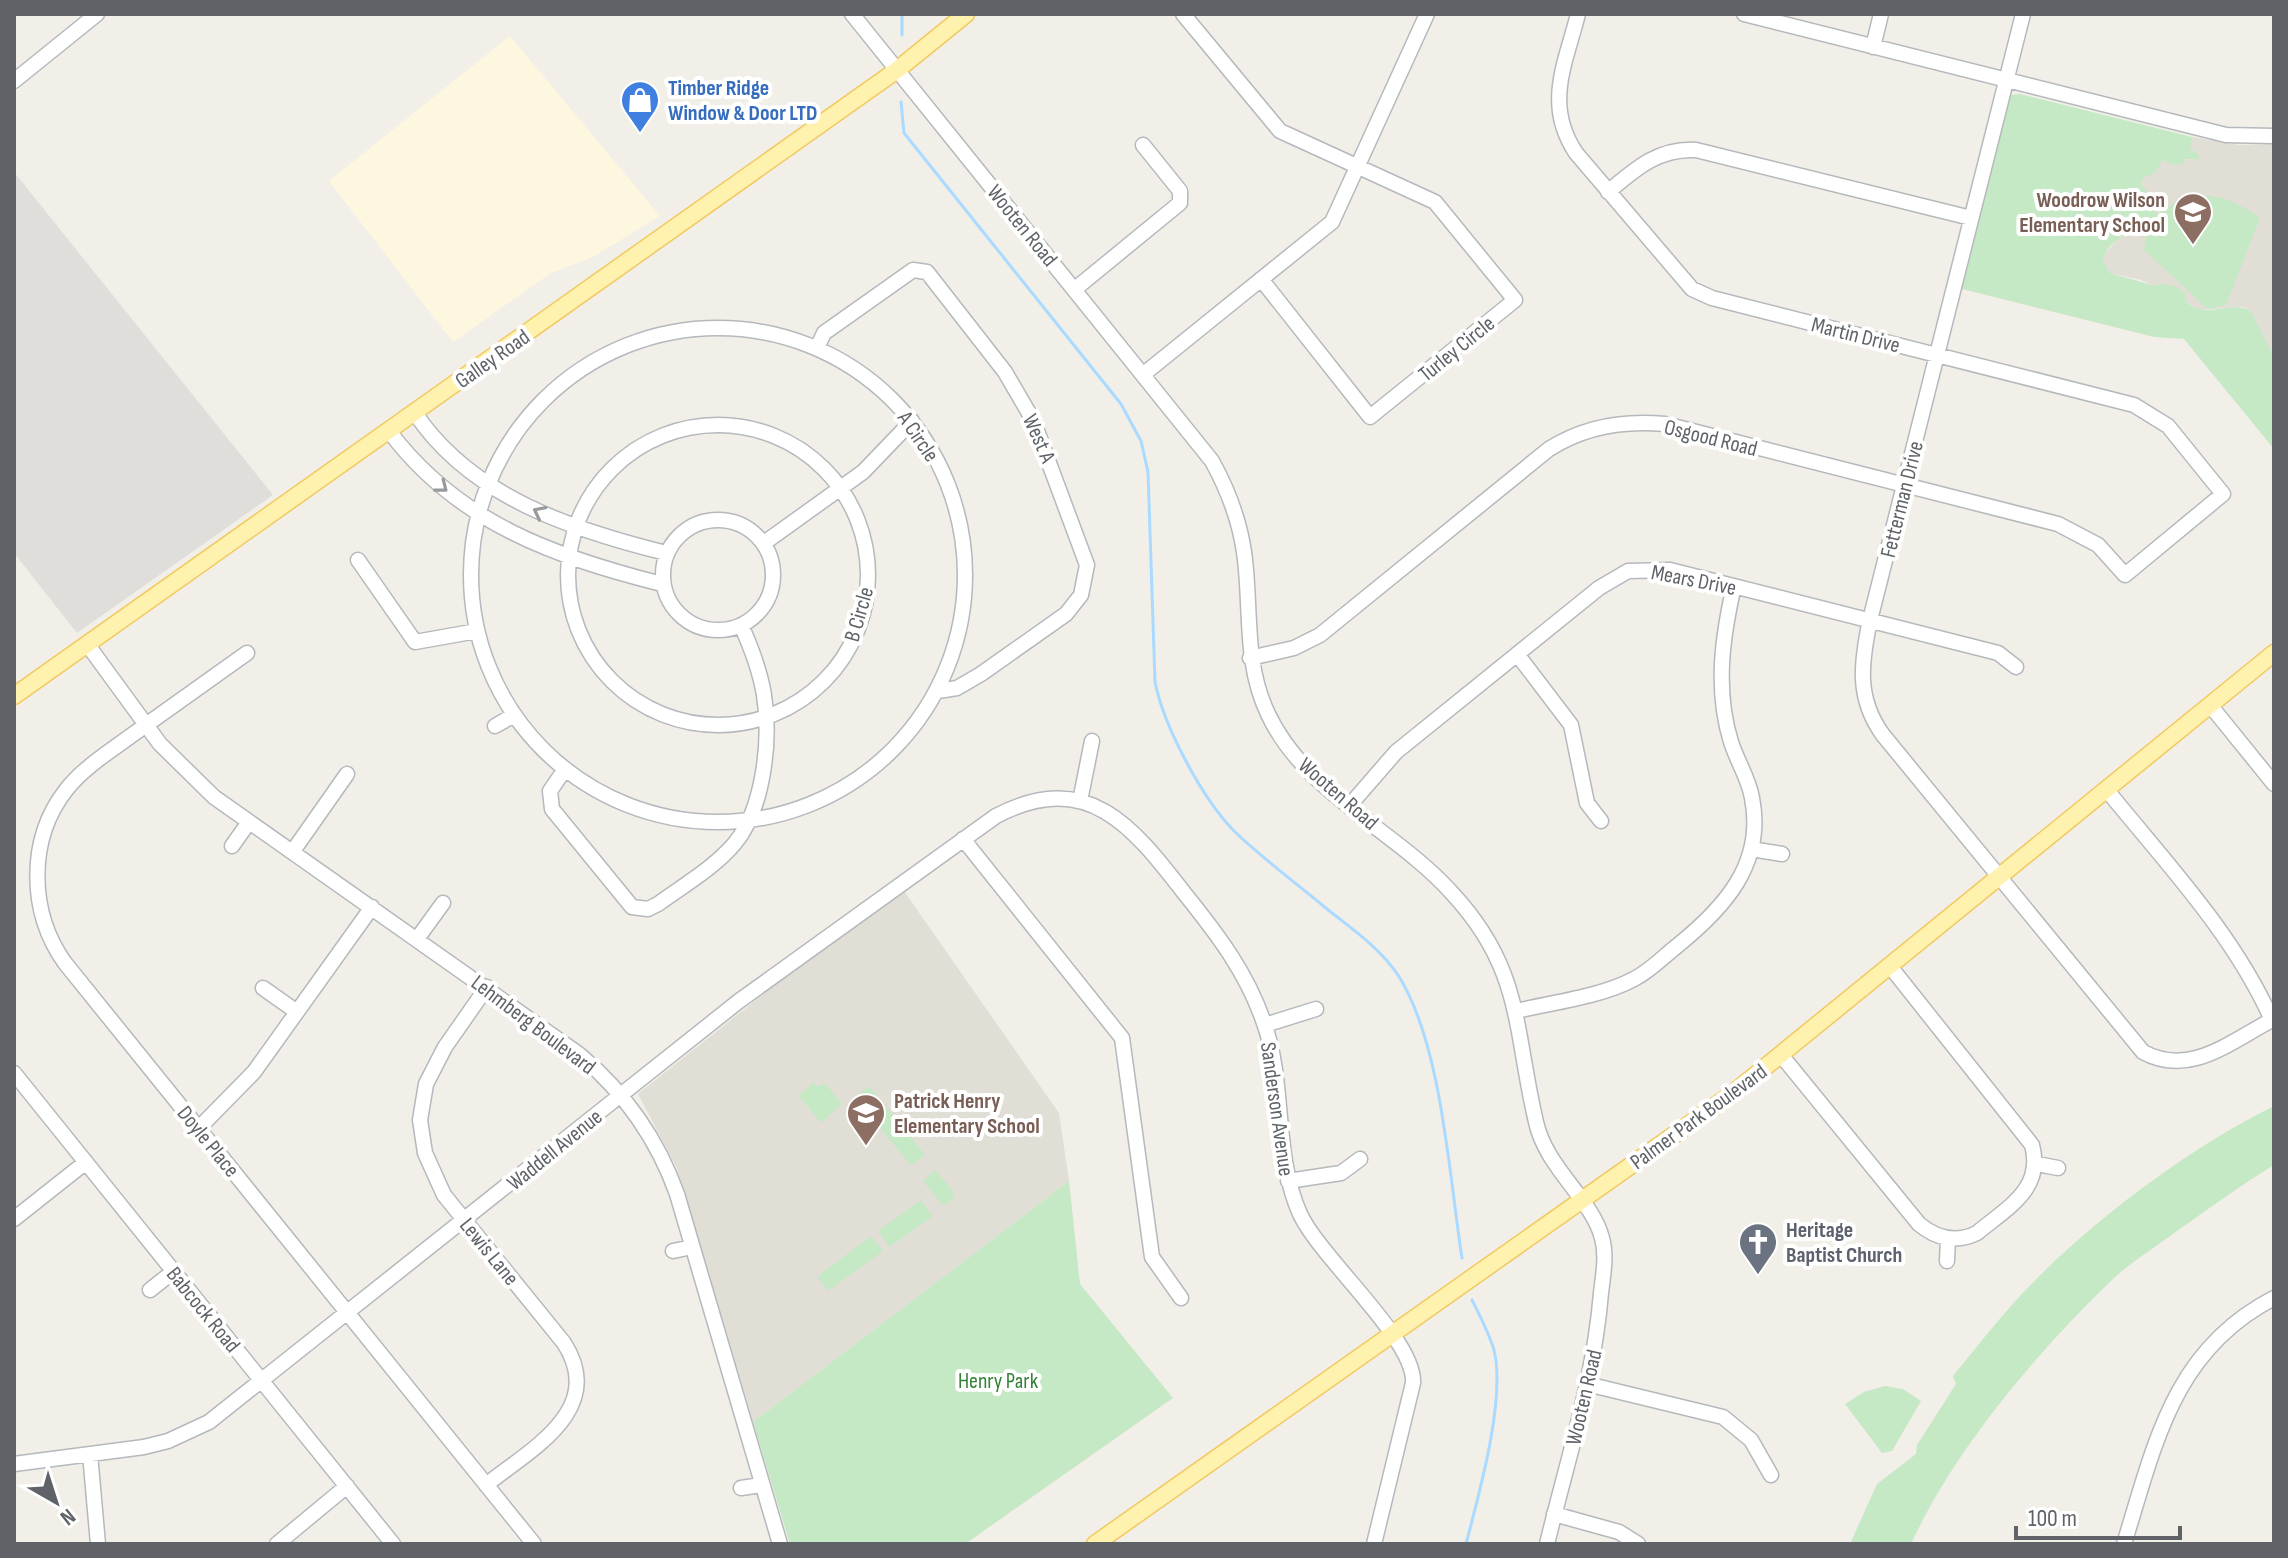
<svg xmlns="http://www.w3.org/2000/svg" width="2288" height="1558" viewBox="0 0 2288 1558" font-family="'Sofia Sans Condensed',sans-serif">
<rect width="100%" height="100%" fill="#f1efe8"/>
<path fill="#fef7e0" d="M510,36l150,180 -67,41 -42,16 -98,69 -124,-161z"/>
<path fill="#e0deda" d="M14,172l259,323 -196,138 -63,-80z"/>
<path fill="#e1ded6" d="M2192,137l47,8 35,-1v213l-23,-46 -8,-4 -46,3 -12,-10 -44,-20 -31,-7 -7,-12 2,-8 13,-14 16,-6 12,-42 -5,-7 4,-8 18,-16 31,-1 -5,-11z
M904,891l155,222 10,68 -316,241 -76,-254 -39,-74 148,-118z"/>
<path fill="#c5e8c5" d="M2020,94l172,43 -2,11 9,7v4h-14l-1,5 -11,1 -10,-5 -9,14 -9,2 -4,8 13,16 3,16c32,-32 70,-23 103,2l-34,87 -18,4 -64,-59 2,-14 9,-16c-17,13 -47,16 -52,40l7,13 45,13c11,-5 20,0 30,6v8c20,22 44,-1 66,11l23,46v92l-90,-110 -30,-2 -192,-48 49,-194z
M813,1082l5,5 7,-4 17,21 -21,19 -22,-27z
M869,1086l56,69 -14,11 -56,-69z
M2274,1106v59c-39,24 -74,50 -111,76 -16,12 -34,23 -49,37 -76,73 -159,170 -203,266h-61l27,-60 39,-30 1,-9 39,-61 -3,-8c22,-27 44,-55 67,-80 66,-71 167,-147 254,-190z
M935,1170l17,19 1,10 -10,7 -20,-25z
M1069,1181l11,103 93,114 -208,146h-175l-37,-122z
M921,1200l12,16 -44,31 -11,-16z
M871,1236l12,15 -55,40 -11,-14z
M1885,1386l18,3 18,12 -29,50 -10,2 -37,-49 19,-12z"/>
<g fill="none" stroke-linecap="round" stroke-linejoin="round">
<path stroke="#aadaff" stroke-width="3" d="M902,35v-21
M901,102l3,31 217,271 20,37 7,31 7,210c9,45 47,116 79,149 29,28 62,52 93,78 25,20 53,39 71,66 44,69 51,201 64,283
M1466,1544c13,-50 40,-145 28,-194 -5,-17 -14,-34 -22,-50"/>
<g stroke="#b5b8bc" stroke-width="17">
<path id="minor" d="M852,14l360,447c16,29 27,57 32,91 8,55 -1,110 24,162 37,79 127,116 183,178 72,77 63,137 85,230 10,46 56,77 66,116 5,18 1,37 -1,55 -7,86 -34,168 -54,251
M1183,14l97,117 155,71 80,98 -145,117 -109,-138
M1744,14l482,121 48,1
M2023,14l-153,606c-9,43 -14,78 13,115l260,317c48,26 89,-12 131,-33
M1873,47l8,-33
M14,81l83,-67
M1608,192c27,-23 50,-44 88,-42l275,68
M1075,289l105,-86v-12l-37,-46
M471 575a247 247 0 1 1 494 0a247 247 0 1 1-494 0Z
M817,348l7,-15 89,-63 14,2 78,100 28,48 54,145 -6,30 -15,19 -85,60 -24,14 -19,3
M1145,373l187,-151 95,-208
M415,413c56,84 158,117 251,140
M568 575a150 150 0 1 1 300 0a150 150 0 1 1-300 0Z
M389,431c69,92 166,126 273,153
M663 575a55 55 0 1 1 110 0a55 55 0 1 1-110 0Z
M764,543l99,-71 49,-51
M358,560l57,82 62,-11
M87,644l73,100 54,53 366,258c45,38 77,83 97,139l103,350
M247,653c-38,27 -77,55 -115,82 -23,17 -49,33 -66,55 -39,50 -37,123 -1,173l469,581
M1517,654l54,71 16,78 14,18
M1250,658l44,-10 26,-13 229,-186c36,-23 74,-29 116,-25l393,100 40,21 27,30 98,-81 -55,-68 -34,-21 -422,-107 -20,-9 -116,-136c-32,-48 -11,-88 2,-139
M2210,705l64,79
M495,726l19,-11
M565,769l-15,22 2,18 80,98 16,2 10,-5c26,-19 56,-36 77,-61 29,-35 36,-104 29,-148 -4,-24 -13,-48 -23,-70
M2106,789c60,74 127,144 166,231
M1080,801l12,-60
M1350,805l46,-53 203,-164 29,-17 42,-1 328,83 18,14
M963,839l159,199 30,219 29,41
M232,846l17,-24
M1751,849l31,5
M293,851l54,-77
M417,939l26,-36
M263,988l34,24
M1517,1011c37,-9 83,-14 117,-32 16,-8 29,-22 43,-33 47,-38 88,-82 75,-148 -3,-19 -15,-37 -21,-56 -16,-52 -9,-104 3,-156
M1265,1025l51,-16
M1781,1055l138,169c18,15 38,19 58,9 31,-26 67,-44 55,-88l-143,-180
M14,1073l379,471
M199,1128l55,-56 118,-165
M2037,1164l21,4
M1288,1181l53,-8 19,-14
M14,1219l72,-57
M673,1251l19,-4
M1947,1261l1,-23
M150,1290l24,-19
M1587,1384l136,33 28,23 20,35
M90,1454l8,90
M14,1464l130,-17 24,-6 41,-19 530,-421 257,-185c92,-48 137,11 189,78 33,41 62,79 79,129 22,62 9,130 36,191 21,45 116,126 113,169l-39,161
M486,1485c45,-36 121,-75 78,-142l-120,-148 -19,-42 -5,-33 6,-36 19,-37 42,-60
M741,1488l20,-3
M1554,1514l65,18 19,12
M277,1544l70,-58
M2124,1544c31,-100 49,-194 150,-246"/>
</g>
<g stroke="#f2c960" stroke-width="19">
<path id="major" d="M14,696l883,-626 69,-56
M1095,1544l637,-450 542,-441"/>
</g>
<use href="#minor" stroke="#fff" stroke-width="14"/>
<use href="#major" stroke="#fff2af" stroke-width="16"/>
</g>
<defs><path id="oneway-chevron" d="M-2-3.5L2.5 0L-2 3.5" fill="none" stroke-width="1.6" stroke-linecap="round" stroke-linejoin="round" transform="scale(2)"/></defs>
<g stroke="#979a9d">
<use href="#oneway-chevron" transform="translate(442 487) rotate(38)"/>
<use href="#oneway-chevron" transform="translate(539 512) rotate(-153)"/>
</g>
<defs>
<g id="shop-pin" transform="scale(2)"><path d="M0 17L-7.5 6A9.5 9.5 0 1 1 7.5 6Z" fill="#3f7fe0" stroke="#fff"/><path d="M-5-2.5h2.3a2.7 3.5 0 0 1 5.4 0H5L5.5 6h-11ZM-1.5-2.5h3a1.5 2.3 0 0 0-3 0Z" fill="#fff"/></g>
<g id="school-pin" transform="scale(2)"><path d="M0 17L-7.5 6A9.5 9.5 0 1 1 7.5 6Z" fill="#8d6e63" stroke="#fff"/><path d="M0-5L7-2L0 1L-7-2ZM-4 1L0 2.5L4 1V4Q0 6-4 4Z" fill="#fff"/></g>
<g id="church-pin" transform="scale(2)"><path d="M0 17L-7.5 6A9.5 9.5 0 1 1 7.5 6Z" fill="#6b7280" stroke="#fff"/><path d="M-1.2-6h2.4v3.5h3.3v2.4h-3.3V6h-2.4V-.1h-3.3v-2.4h3.3Z" fill="#fff"/></g>
</defs>
<g fill-rule="evenodd">
<use href="#shop-pin" x="640" y="100"/>
<use href="#school-pin" x="2193" y="212"/>
<use href="#school-pin" x="866" y="1113"/>
<use href="#church-pin" x="1758" y="1242"/>
</g>
<g text-anchor="middle" stroke-width="8" stroke-linejoin="round" paint-order="stroke">
<g font-size="22" font-weight="bold" fill="#366cbe" stroke="#fff" text-anchor="start">
<text x="668" y="95">Timber Ridge<tspan x="668" dy="25">Window &amp; Door LTD</tspan></text>
</g>
<g font-size="22" font-weight="bold" fill="#785e54" stroke="#fff" text-anchor="end">
<text x="2165" y="207">Woodrow Wilson<tspan x="2165" dy="25">Elementary School</tspan></text>
<text x="894" y="1108" text-anchor="start">Patrick Henry<tspan x="894" dy="25">Elementary School</tspan></text>
</g>
<g font-size="22" fill="#5f6368" stroke="#fff">
<text transform="translate(1023 225) rotate(51)" y="8">Wooten Road</text>
<text transform="translate(1856 334) rotate(14)" y="8">Martin Drive</text>
<text transform="translate(1456 348) rotate(-39)" y="8">Turley Circle</text>
<text transform="translate(492 358) rotate(-35)" y="8">Galley Road</text>
<text transform="translate(919 436) rotate(56)" y="8">A Circle</text>
<text transform="translate(1711 437) rotate(14)" y="8">Osgood Road</text>
<text transform="translate(1040 438) rotate(66)" y="8">West A</text>
<text transform="translate(1901 499) rotate(-76)" y="8">Fetterman Drive</text>
<text transform="translate(1694 579) rotate(11)" y="8">Mears Drive</text>
<text transform="translate(858 614) rotate(-74)" y="8">B Circle</text>
<text transform="translate(1339 793) rotate(41)" y="8">Wooten Road</text>
<text transform="translate(534 1024) rotate(37)" y="8">Lehmberg Boulevard</text>
<text transform="translate(1278 1109) rotate(82)" y="8">Sanderson Avenue</text>
<text transform="translate(1698 1116) rotate(-36)" y="8">Palmer Park Boulevard</text>
<text transform="translate(209 1141) rotate(51)" y="8">Doyle Place</text>
<text transform="translate(554 1149) rotate(-39)" y="8">Waddell Avenue</text>
<text transform="translate(490 1251) rotate(51)" y="8">Lewis Lane</text>
<text transform="translate(204 1309) rotate(51)" y="8">Babcock Road</text>
<text transform="translate(1583 1397) rotate(-77)" y="8">Wooten Road</text>
</g>
<g font-size="22" font-weight="bold" fill="#5b616d" stroke="#fff" text-anchor="start">
<text x="1786" y="1237">Heritage<tspan x="1786" dy="25">Baptist Church</tspan></text>
</g>
<g font-size="22" fill="#348238" stroke="#fff">
<text x="998" y="1388">Henry Park</text>
</g>
</g>
<rect width="2288" height="1558" fill="none" stroke="#5f6368" stroke-width="32"/>
<g transform="translate(56 1502) rotate(141)" stroke="#ffffff" stroke-width="6" paint-order="stroke">
<path d="M0-6L14 30L0 20L-14 30Z" fill="#5f6368"/>
<text y="-12" font-size="22" font-weight="bold" text-anchor="middle" fill="#5f6368">N</text>
</g>
<path d="M2016 1526v12h164v-12" fill="none" stroke="#5f6368" stroke-width="4"/>
<text x="2028" y="1526" font-size="24" fill="#5f6368" stroke="#ffffff" stroke-width="6" paint-order="stroke">100 m</text>
</svg>
